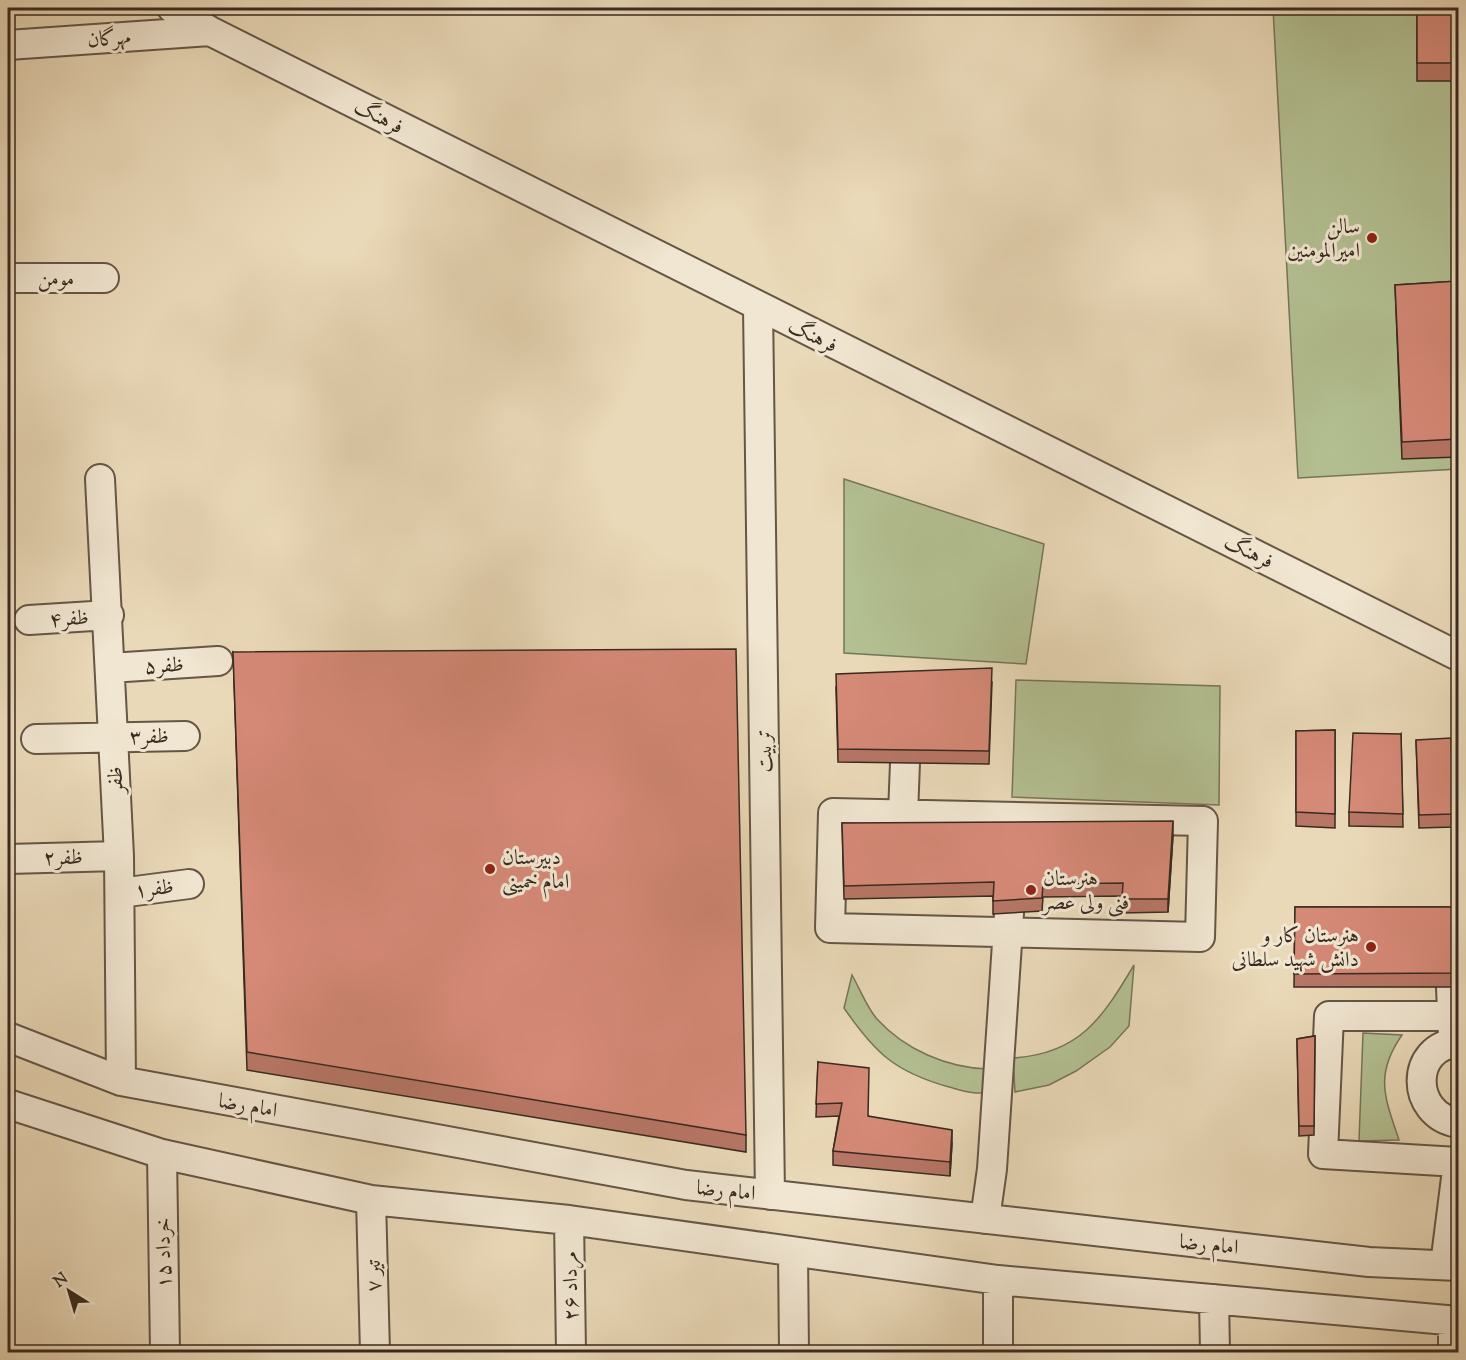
<svg xmlns="http://www.w3.org/2000/svg" width="1466" height="1360" viewBox="0 0 1466 1360" font-family="'Sorts Mill Goudy',Amiri,serif">
<rect width="100%" height="100%" fill="#ead9b8"/>
<filter id="stains"><feTurbulence type="fractalNoise" baseFrequency=".00333" numOctaves="4"/><feColorMatrix values="0 0 0 0 .2 0 0 0 0 .09 0 0 0 0 .02 0 0 0 .5 -.17"/></filter>
<radialGradient id="worn" r=".72"><stop offset=".6" stop-color="#630" stop-opacity="0"/><stop offset="1" stop-color="#630" stop-opacity=".3"/></radialGradient>
<path fill="#b3c092" stroke="#767559" stroke-width="1.5" d="M1273,8h185v461l-160,9z
M844,479l200,65 -18,120 -182,-11z
M1016,680l204,6 -1,119 -207,-8z
M1134,965l-5,61 -19,21 -34,24 -27,14 -34,7 -2,-34c67,-4 90,-41 121,-93z
M852,975c8,14 15,33 25,44 28,31 71,49 111,50l2,23c-15,3 -26,-1 -41,-5 -54,-15 -74,-34 -105,-79z
M1363,1033l39,2c-28,40 -17,63 -3,105l-40,1z"/>
<g fill="none" stroke-linecap="round" stroke-linejoin="round">
<g stroke="#655646" stroke-width="32">
<path id="minor" d="M172,8l38,23 1248,625
M8,45l202,-14
M8,278h96
M758,307l12,888
M100,479l19,377 2,225
M29,620l80,-5
M110,668l108,-7
M36,739l149,-3
M833,813l370,8 -3,116 -370,-9z
M903,814l2,-51
M8,859l111,-3
M120,893l69,-9
M1451,987l2,49
M1458,1016h-129l-6,138 135,8
M8,1037l113,44 565,104 683,77 89,4
M1458,1043c-48,2 -49,72 0,80
M8,1104l154,50 209,46 198,20 429,60 460,41
M162,1154l3,198
M371,1200l4,152
M985,1219l7,-50 17,-256
M569,1220l2,132
M793,1253l1,99
M1445,1265l13,-103
M998,1280v72
M1214,1299l1,53
M1453,1352v-31"/>
</g>
<use href="#minor" stroke="#f1e6d1" stroke-width="28"/>
</g>
<path fill="#b77666" stroke="#392a20" stroke-width="1.5" d="M1417,8h41v73h-41z
M1458,281v176l-56,2 -7,-174z
M233,652l513,483v17l-499,-82z
M992,682l-3,82 -151,-2 -2,-75z
M1335,730v98l-39,-2v-95z
M1401,734l2,93 -54,-1v-14z
M1416,740l38,74v13l-35,1z
M842,823l331,12 -5,77 -46,1v-17l-79,1 -1,14 -49,3v-18l-149,3z
M1295,907h163v80h-164z
M1315,1036l-1,99 -15,1 -2,-97z
M818,1062l50,54 84,27 -2,33 -117,-11v-14l6,-35 -23,1z"/>
<path fill="#956053" stroke="#392a20" stroke-width="1.5" d="M1173,821v14l-5,77v-13z
M952,1130v13l-2,33v-14z"/>
<path fill="#d58977" stroke="#392a20" stroke-width="1.5" d="M1417,8h41v55h-41z
M1458,281v158l-56,3 -7,-157z
M736,649l10,486 -499,-83 -14,-400z
M992,668l-3,83 -151,-2 -2,-75z
M1335,730v84l-39,-2v-81z
M1353,733l48,1 2,80 -54,-2z
M1451,738l3,76 -35,1 -3,-75z
M1173,821l-5,78h-46l1,-16 -80,1 -1,14 -49,3 1,-19 -150,4 -2,-63z
M1295,907h163v66l-164,1z
M1315,1036l-1,90h-15l-2,-87z
M818,1062l51,6 -1,48 84,14 -2,32 -117,-11 9,-48 -26,1z"/>
<g fill="#8f2418" stroke="#f1e6d1" stroke-width="2">
<circle cx="1372" cy="238" r="6"/>
<circle cx="490" cy="869" r="6"/>
<circle cx="1031" cy="890" r="6"/>
<circle cx="1371" cy="947" r="6"/>
</g>
<g text-anchor="middle" stroke-width="6" stroke-linejoin="round" paint-order="stroke">
<g font-size="21" fill="#392a20" stroke="#f1e6d1">
<text transform="translate(109 38) rotate(-4)" y="7">مهرگان</text>
<text transform="translate(379 116) rotate(27)" y="7">فرهنگ</text>
<text transform="translate(56 278) rotate(1)" y="7">مومن</text>
<text transform="translate(813 335) rotate(26)" y="7">فرهنگ</text>
<text transform="translate(1249 551) rotate(26)" y="7">فرهنگ</text>
<text transform="translate(69 618) rotate(-4)" y="7">ظفر۴</text>
<text transform="translate(164 665) rotate(-4)" y="7">ظفر۵</text>
<text transform="translate(149 736) rotate(-1)" y="7">ظفر۳</text>
<text transform="translate(764 751) rotate(-91)" y="7">تربیت</text>
<text transform="translate(115 780) rotate(-93)" y="7">ظفر</text>
<text transform="translate(63 857) rotate(-1)" y="7">ظفر۲</text>
<text transform="translate(154 888) rotate(-7)" y="7">ظفر۱</text>
<text transform="translate(248 1105) rotate(10)" y="7">امام رضا</text>
<text transform="translate(726 1190) rotate(6)" y="7">امام رضا</text>
<text transform="translate(1209 1244) rotate(6)" y="7">امام رضا</text>
<text transform="translate(163 1253) rotate(-91)" y="7">۱۵ خرداد</text>
<text transform="translate(373 1276) rotate(-91)" y="7">۷ تیر</text>
<text transform="translate(570 1286) rotate(-91)" y="7">۲۶ مرداد</text>
</g>
<g font-size="21" fill="#392a20" stroke="#f1e6d1" text-anchor="end">
<text x="1360" y="233">سالن<tspan x="1360" dy="24">امیرالمومنین</tspan></text>
<text x="502" y="864" text-anchor="start">دبیرستان<tspan x="502" dy="24">امام خمینی</tspan></text>
<text x="1043" y="885" text-anchor="start">هنرستان<tspan x="1043" dy="24">فنی ولی عصر</tspan></text>
<text x="1359" y="942">هنرستان کار و<tspan x="1359" dy="24">دانش شهید سلطانی</tspan></text>
</g>
</g>
<rect width="1466" height="1360" fill="none" stroke="#ead9b8" stroke-width="30"/>
<rect x="9" y="9" width="1448" height="1342" fill="none" stroke="#392a20" stroke-width="3"/>
<rect x="15" y="15" width="1436" height="1330" fill="none" stroke="#392a20" stroke-width="1.5"/>
<g transform="translate(69 1291) rotate(323)" stroke="#f1e6d1" stroke-width="4.5" paint-order="stroke">
<path d="M0-4.5L10 22L0 15L-10 22Z" fill="#392a20"/>
<text y="-9" font-size="16" font-weight="bold" text-anchor="middle" fill="#392a20">N</text>
</g>
<rect width="100%" height="100%" filter="url(#stains)"/>
<rect width="100%" height="100%" fill="url(#worn)"/>
</svg>
